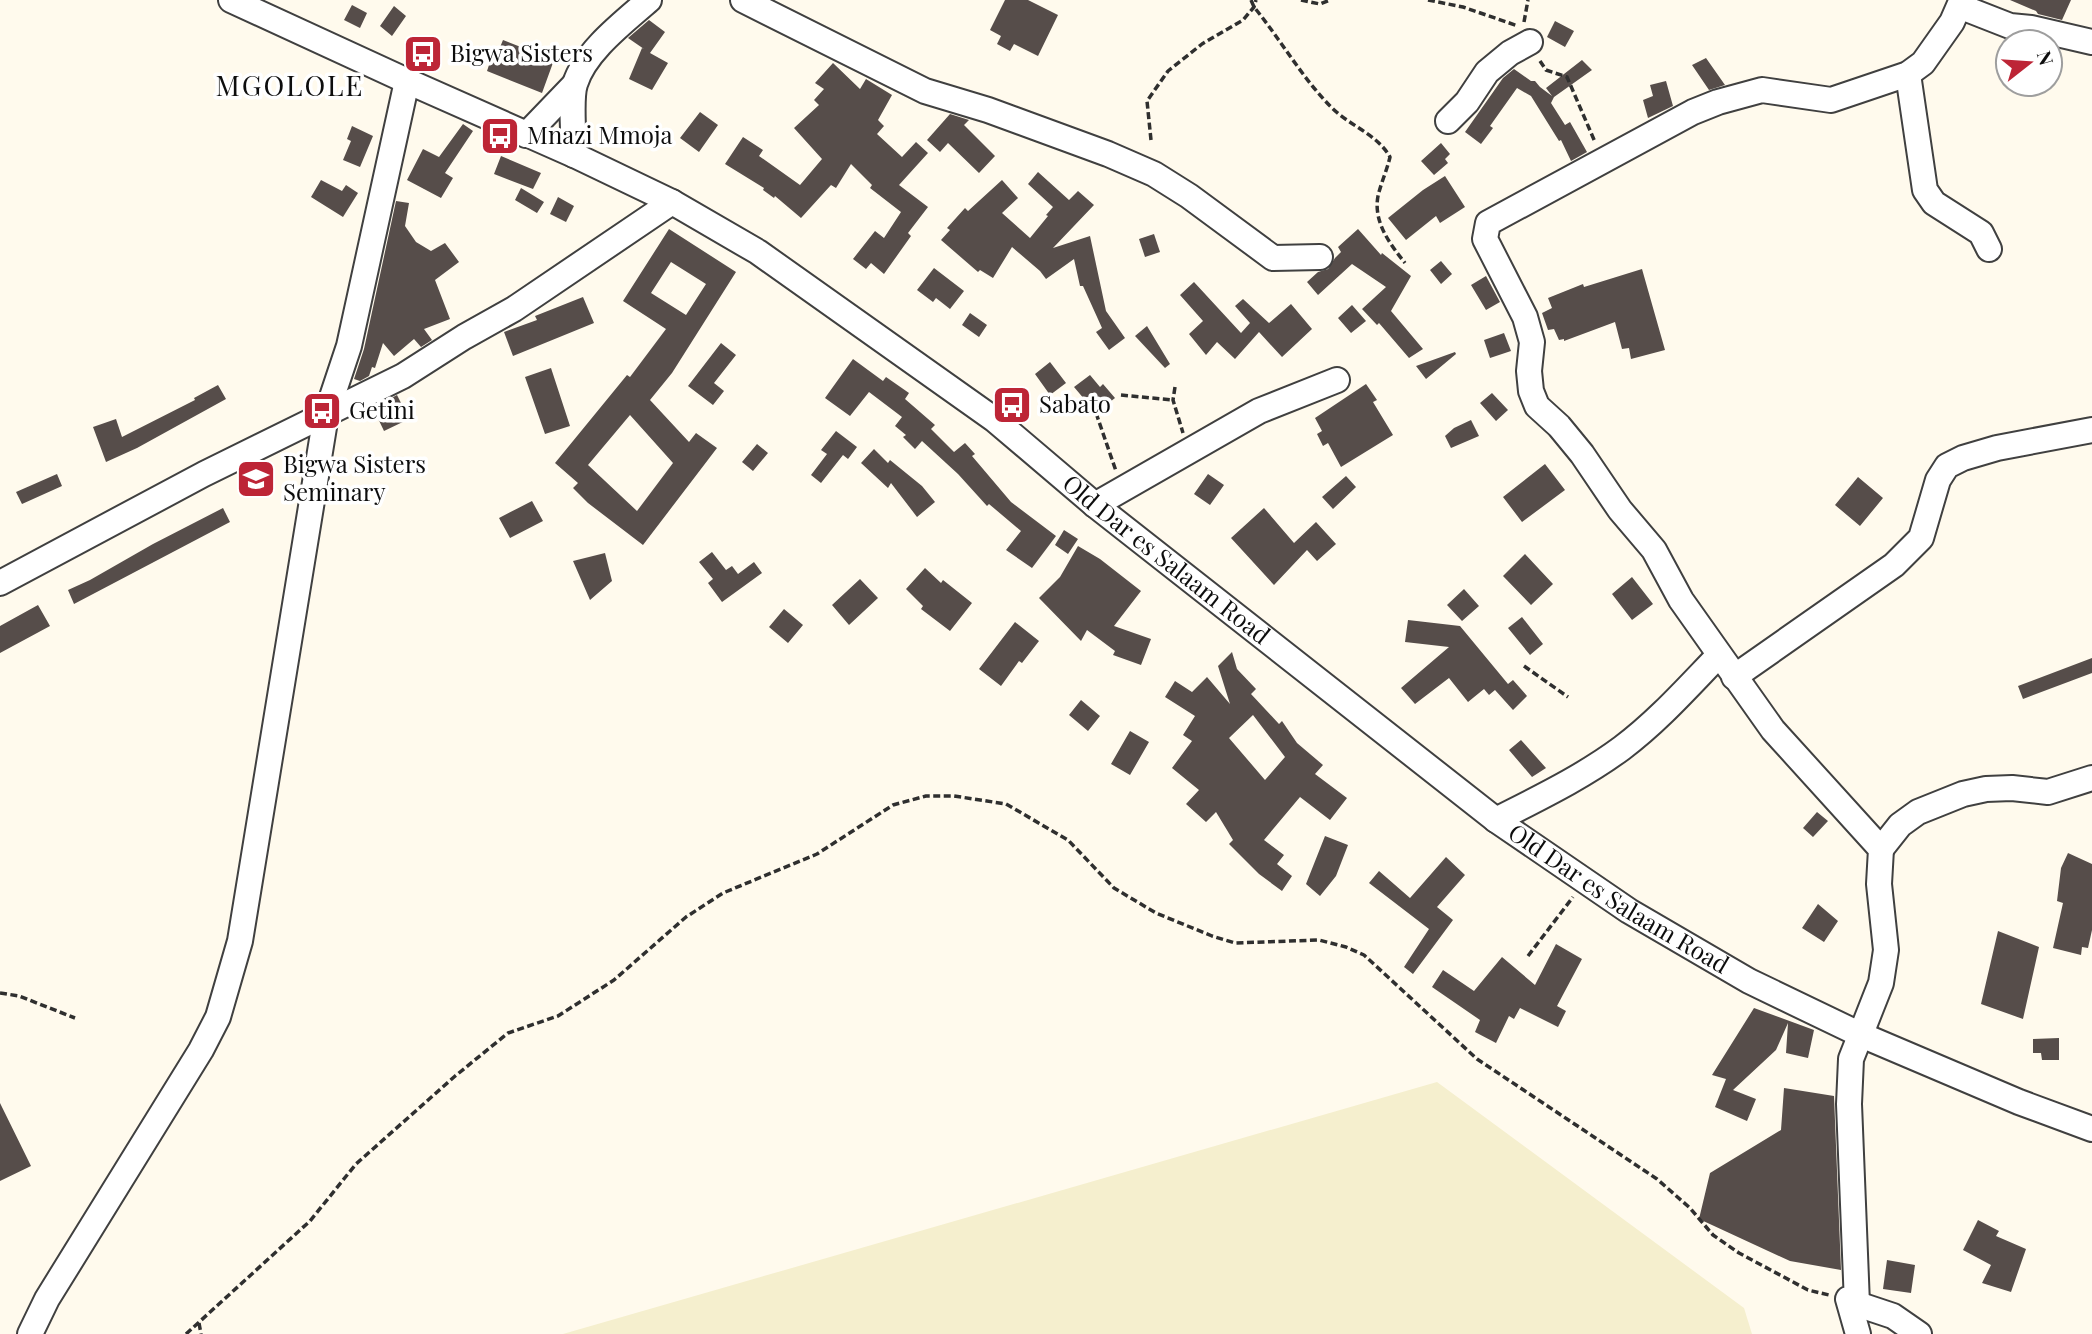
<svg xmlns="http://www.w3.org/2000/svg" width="2092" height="1334" viewBox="0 0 2092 1334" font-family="'Playfair Display',serif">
<rect width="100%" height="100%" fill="#fffaed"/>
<path fill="#f5efce" d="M1437,1082l307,226 8,26h-1189z"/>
<path fill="#564d4a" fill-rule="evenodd" d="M1005,0h23l30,15 -20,41 -24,-12 -4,7 -13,-7 4,-8 -11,-6z
M2010,0h61l-9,20 -24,-6 -2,-3z
M352,5l15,8 -7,15 -16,-8z
M394,6l12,10 -14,20 -12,-10z
M649,20l16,12 -15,21 18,10 -16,27 -23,-11 13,-31 2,1 -16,-11z
M1555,21l19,10 -9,16 -18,-10z
M503,40l51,20 -12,33 -55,-22 5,-15 4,1z
M1706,58l19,27 -16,5 -17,-25z
M1582,60l10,10 -38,27 -3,6 14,22 5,-3 17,30 -16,9 -10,-21 -2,1 -28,-45 -14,-8 -27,38 3,2 -12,16 -16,-12 38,-54 11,-9 17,12h4l5,6 12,9 -6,-8z
M833,63l27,26 6,-10 26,16 -14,25 6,6 -7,8 25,23 14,-15 12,11 -29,32 29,22 -20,26 3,3 -27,38 -13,-11 -5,6 -13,-10 22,-28 9,7 17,-26 -31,-24 2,-3 -21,-21 -15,24 -5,-3 -30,33 -26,-22 -1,2 -11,-8 1,-2 -39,-24 18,-27 20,13 -4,6 41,29 22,-26 -28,-31 25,-23 -5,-5 10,-11 -9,-6z
M1666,81l7,25 -25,12 -5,-18 10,-4 -3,-11z
M700,112l18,13 -19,27 -19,-14z
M950,114l19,6 -5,5 31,31 -16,17 -31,-30 -8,9 -13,-12z
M463,124l10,7 -28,42 8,5 -12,20 -34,-18 16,-31 16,8z
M352,126l21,10 -13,31 -17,-7 8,-19 -4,-2z
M1441,143l9,11 -5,5 3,4 -14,12 -13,-14z
M501,156l40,17 -8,16 -39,-15z
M1038,172l31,28 9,-9 16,14 -41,43 37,-12 16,75 19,27 -16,12 -13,-18 6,-4 -19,-42h-3l-6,-27 -28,20 -6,-8 -28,-24 -19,31 -13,-8 -2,2 -37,-32 9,-10 -3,-2 18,-20 3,3 34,-31 16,18 -16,15 28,25 18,-22 -2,-1 7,-8 -25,-23z
M1445,176l20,31 -25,16 -4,-7 -30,24 -18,-22 35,-28z
M321,180l21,11 4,-6 12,8 -15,24 -32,-20z
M521,188l23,14 -7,11 -22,-13z
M558,197l16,9 -8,16 -16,-8z
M396,201l13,2 -4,23 11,16 15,9 14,-8 14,19 -24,18 15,39 -26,10 8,11 -11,7 -7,-8 -20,17 -11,-13 -8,25 -3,-1 -3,9 -9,5 -6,-2 10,-30z
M669,229l67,43 -64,101 -22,27 39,42 7,-9 21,15 -74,97 -55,-42 -15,-15 5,-5 -23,-20 72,-88 3,2 36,-48 -43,-28zM671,262l35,22 -20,31 -35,-22zM630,415l43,48 -36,48 -49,-46z
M1358,229l23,26 1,-2 29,23 -20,35 32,38 -14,9 -30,-35 -2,2 -15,-16 24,-22 -34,-23 -34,31 -11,-13 11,-10 10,-3 7,-11 6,-6 -3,-5z
M1154,234l6,18 -15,5 -6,-18z
M1441,261l11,13 -11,10 -11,-14z
M934,268l30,23 -14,18 -14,-11 -3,4 -16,-12z
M1642,269l23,81 -34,9 -2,-11 -7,1 -7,-27 -51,19v-2l-5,1 -5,-11 -6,1 -6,-17 10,-5 -4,-10 35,-14 1,3z
M1486,276l14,26 -14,8 -15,-25z
M1194,282l47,51 9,-10 -15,-17 8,-7 26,24 22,-19 21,25 -30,28 -23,-25 -24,27 -18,-17 -11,13 -17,-21 14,-13 -23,-26z
M583,297l11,26 -81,33 -9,-24 33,-12 -2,-4z
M1352,305l14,16 -15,12 -13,-15z
M970,313l17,12 -8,12 -17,-12z
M1147,326l23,38 -5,4 -30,-32z
M1504,333l7,18 -21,7 -6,-18z
M721,343l15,12 -22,28 10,8 -11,14 -25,-19z
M1455,352l1,2 -30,25 -10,-13z
M853,359l30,22 3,-4 23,16 -4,6 30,26 -4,4 23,23 11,-9 10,11 -3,2 39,46 45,34 -24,32 -26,-18 15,-19 -32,-27 -2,2 -29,-32 -36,-33 -7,8 -12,-12 3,-2 -11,-9 7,-9 -33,-25 -19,24 -25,-18z
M1050,362l16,21 -16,12 -15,-21z
M551,368l19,58 -25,8 -20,-57z
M1090,375l10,12 3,-3 12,14 -19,15 -22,-26z
M1366,384l11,16 -4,2 20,33 -52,32 -13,-24 -5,3 -6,-12 5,-3 -7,-13z
M218,385l8,14 -89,49 -31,14 -13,-35 23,-8 6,18 73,-37 -1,-2z
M1492,393l16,17 -12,11 -16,-18z
M397,395l12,24 -25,12 -11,-23z
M1471,420l8,16 -28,12 -6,-12 9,-8z
M836,431l21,16 -9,12 -5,-4 -22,28 -10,-8 16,-21 -6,-4z
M757,444l11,9 -15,18 -11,-9z
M874,449l14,14 2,-3 32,26 13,16 -18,15 -26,-34 -3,5 -27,-25z
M257,464l7,21 -17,5 -5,-18z
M1545,464l20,26 -43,32 -19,-25z
M57,474l5,12 -40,18 -6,-12z
M1208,474l16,11 -14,20 -16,-11z
M1346,476l10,11 -23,22 -11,-12z
M1858,477l25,21 -23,28 -25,-21z
M532,501l11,20 -33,17 -11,-20z
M223,508l7,14 -156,82 -6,-14 22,-10 63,-36z
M1264,508l30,35 22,-21 20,22 -19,17 -10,-11 -33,35 -43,-47z
M1064,530l14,9 -10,15 -13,-9z
M1078,546l22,13 41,32 -27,35 37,13 -10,26 -28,-10 2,-4 -28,-21 -6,11 -42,-43 21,-21z
M712,552l14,18 6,-4 6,8 16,-12 8,11 -40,29 -14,-19 5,-4 -14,-17z
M605,553l7,28 -22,19 -17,-39z
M1525,554l28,30 -22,21 -28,-29z
M925,568l16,15 2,-3 29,23 -22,28 -29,-22 2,-3 -17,-17z
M1632,577l21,27 -21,16 -20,-26z
M860,579l18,19 -29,27 -17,-20z
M1464,589l15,17 -17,15 -15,-16z
M38,605l12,21 -50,27v-27z
M784,609l19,16 -15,18 -19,-16z
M1522,617l21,27 -13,11 -22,-27z
M1408,620l52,6 48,58 5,-4 14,16 -14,14 -18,-20 -6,5 -5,-6 -16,13 -19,-24 -34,26 -14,-16 48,-41 -44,-5z
M1015,622l24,19 -17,22 -3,-2 -18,25 -22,-17z
M1232,652l5,17 19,20 -5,5 28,30 3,-3 15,22 26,22 -8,9 32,24 -17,22 -30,-23 -36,43 20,15 -7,9 15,12 -10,15 -23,-17 -30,-30 4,-4 -17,-28 -10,10 -20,-18 13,-14 -27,-22 20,-27 -9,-6 12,-19 -30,-19 10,-16 17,11 15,-15 23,27 -12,-38zM1253,715l32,42 -20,23 -36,-42z
M2092,658v15l-69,26 -5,-13z
M1081,700l19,16 -12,15 -19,-16z
M1130,731l19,11 -19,33 -19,-11z
M1521,740l25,28 -14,9 -23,-27z
M1817,812l11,9 -15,16 -10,-9z
M1325,836l23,9 -12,31 -16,20 -14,-12z
M2068,853l24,11v66l-4,18 -6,-1 -1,8 -28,-7 10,-45 -6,-2 4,-33z
M1446,857l19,18 -28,32 16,13 -40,54 -9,-7 25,-38 -60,-46 10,-12 31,27z
M1818,904l20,17 -14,21 -22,-14z
M1998,931l41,16 -16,72 -42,-15z
M1556,944l26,15 -25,47 9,5 -8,16 -38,-19 -6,11 -5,-3 -13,27 -21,-11 5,-12 -48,-33 11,-17 31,21 28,-34 33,28z
M1754,1008l60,22 -6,28 -22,-5 2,-30 -12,27 -43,40 23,9 -9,22 -32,-14 11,-28 -14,-4z
M2059,1038v22h-17l-1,-7h-8v-14z
M1784,1088l50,8 7,174 -51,-9 -91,-42 11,-46 71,-43z
M0,1103l31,63 -31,15z
M1978,1220l21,11 -3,5 30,13 -15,43 -29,-9 9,-18 -28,-15z
M1887,1260l28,5 -4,28 -28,-4z"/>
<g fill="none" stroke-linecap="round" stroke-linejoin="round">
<g stroke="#404040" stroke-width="28">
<g id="minor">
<path id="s1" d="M231,0l176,81 167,74 98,47 86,50 237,168 100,85 401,315 133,91 120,70 110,53 160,68 73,27"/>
<path d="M743,0l182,91 63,19 120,44 46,20 35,22 84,62 47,-1"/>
<path d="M1908,74l17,116 9,13 47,30 8,16"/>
<path d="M1448,121l19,-19 20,-30 23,-19 20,-11"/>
<path d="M526,135l48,-50"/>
<path d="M574,155c0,-17 -4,-56 1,-71 10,-33 49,-62 74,-84"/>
<path d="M1095,505l164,-94 78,-31"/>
<path d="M0,583l204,-109 199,-98 61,-39 50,-28 158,-107"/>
<path d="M1734,677l160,-112 27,-27 17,-58 9,-14 16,-8 34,-10 95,-18"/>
<path d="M1496,820c43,-22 87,-43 126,-72 36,-27 66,-61 97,-93"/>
<path d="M1881,849l19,-24 18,-13 45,-18 23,-5 26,-1 36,4 44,-14"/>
<path d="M1857,1304l36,12 26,18"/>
<path d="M30,1334l17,-35 154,-249 17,-33 22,-76 86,-526 23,-69 58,-265"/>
<path d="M1858,1334l-10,-35 9,5 -8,-200 2,-45 30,-76 5,-33 -7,-66 2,-35 -108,-119 -92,-130 -27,-50 -34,-40 -38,-56 -23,-28 -22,-20 -6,-15 -2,-20 3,-29 -7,-25 -40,-78 3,-16 205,-111 25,-10 44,-12 69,10 77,-26 15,-11 29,-41 7,-16 51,20 21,2 61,14"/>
</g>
</g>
<path stroke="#2f2f2f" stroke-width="3.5" stroke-dasharray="7 3.5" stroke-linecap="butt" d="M1251,0l3,7c27,33 48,71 78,101 18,18 45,26 58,49 -3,13 -9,26 -12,39 -5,26 12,48 27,67
M1301,0l19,4 10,-4
M1428,0l35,7 55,19
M1524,22l4,-22
M1540,61l6,9 21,7 28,65
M1151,140l-4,-39 21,-30 34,-27 41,-24 11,-13 2,-7
M1175,387l-2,13 10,33
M1121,395l52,5
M1096,413l20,58
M1524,666l44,31
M1528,956l45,-59
M0,993l19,3 56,22
M199,1323l2,11
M186,1334l124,-113 46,-57 98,-87 54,-44 50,-17 56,-36 72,-63 37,-24 94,-39 76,-49 33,-9h28l52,8 62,36 46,48 42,25 56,23 23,7 84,-3 27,7 18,8 113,104 180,120 33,29 23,27 26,18 69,37 21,5"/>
<use href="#minor" stroke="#fff" stroke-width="24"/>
</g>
<defs>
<g id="bus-square" transform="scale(2.0125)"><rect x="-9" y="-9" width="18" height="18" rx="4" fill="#bd2536" stroke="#fff"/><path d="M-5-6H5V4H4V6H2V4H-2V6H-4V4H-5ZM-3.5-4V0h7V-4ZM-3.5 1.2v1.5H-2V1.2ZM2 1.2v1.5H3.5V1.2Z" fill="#fff"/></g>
<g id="school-square" transform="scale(2.0125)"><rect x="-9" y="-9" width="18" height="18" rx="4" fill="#bd2536" stroke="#fff"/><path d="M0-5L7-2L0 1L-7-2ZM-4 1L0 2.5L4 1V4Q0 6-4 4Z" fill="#fff"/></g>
</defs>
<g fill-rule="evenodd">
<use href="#bus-square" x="423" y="54"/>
<use href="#bus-square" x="500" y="136"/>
<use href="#bus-square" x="1012" y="405"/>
<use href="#bus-square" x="322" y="411"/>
<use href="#school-square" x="256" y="479"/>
</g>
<g text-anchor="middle" stroke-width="7" stroke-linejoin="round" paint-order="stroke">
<g font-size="24" fill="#0d0d0d" stroke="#fff" text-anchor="start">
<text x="450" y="62">Bigwa Sisters</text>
<text x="527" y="144">Mnazi Mmoja</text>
<text x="1039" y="413">Sabato</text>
<text x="349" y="419">Getini</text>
<text x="283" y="473">Bigwa Sisters<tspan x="283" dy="28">Seminary</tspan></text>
</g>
<g font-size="24" fill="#0d0d0d" stroke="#fff">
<text dy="8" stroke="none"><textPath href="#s1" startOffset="1096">Old Dar es Salaam Road</textPath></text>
<text dy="8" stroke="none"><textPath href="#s1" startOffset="1662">Old Dar es Salaam Road</textPath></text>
</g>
<g font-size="28" letter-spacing="2" fill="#0d0d0d" stroke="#fff">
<text x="290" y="96">MGOLOLE</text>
</g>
</g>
<g transform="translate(2029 63) rotate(73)"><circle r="33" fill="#ffffff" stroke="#9e9e9e" stroke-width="2"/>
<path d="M0-5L12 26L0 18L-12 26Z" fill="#bd2536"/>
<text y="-10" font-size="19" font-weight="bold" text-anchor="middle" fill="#0d0d0d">N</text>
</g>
</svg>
